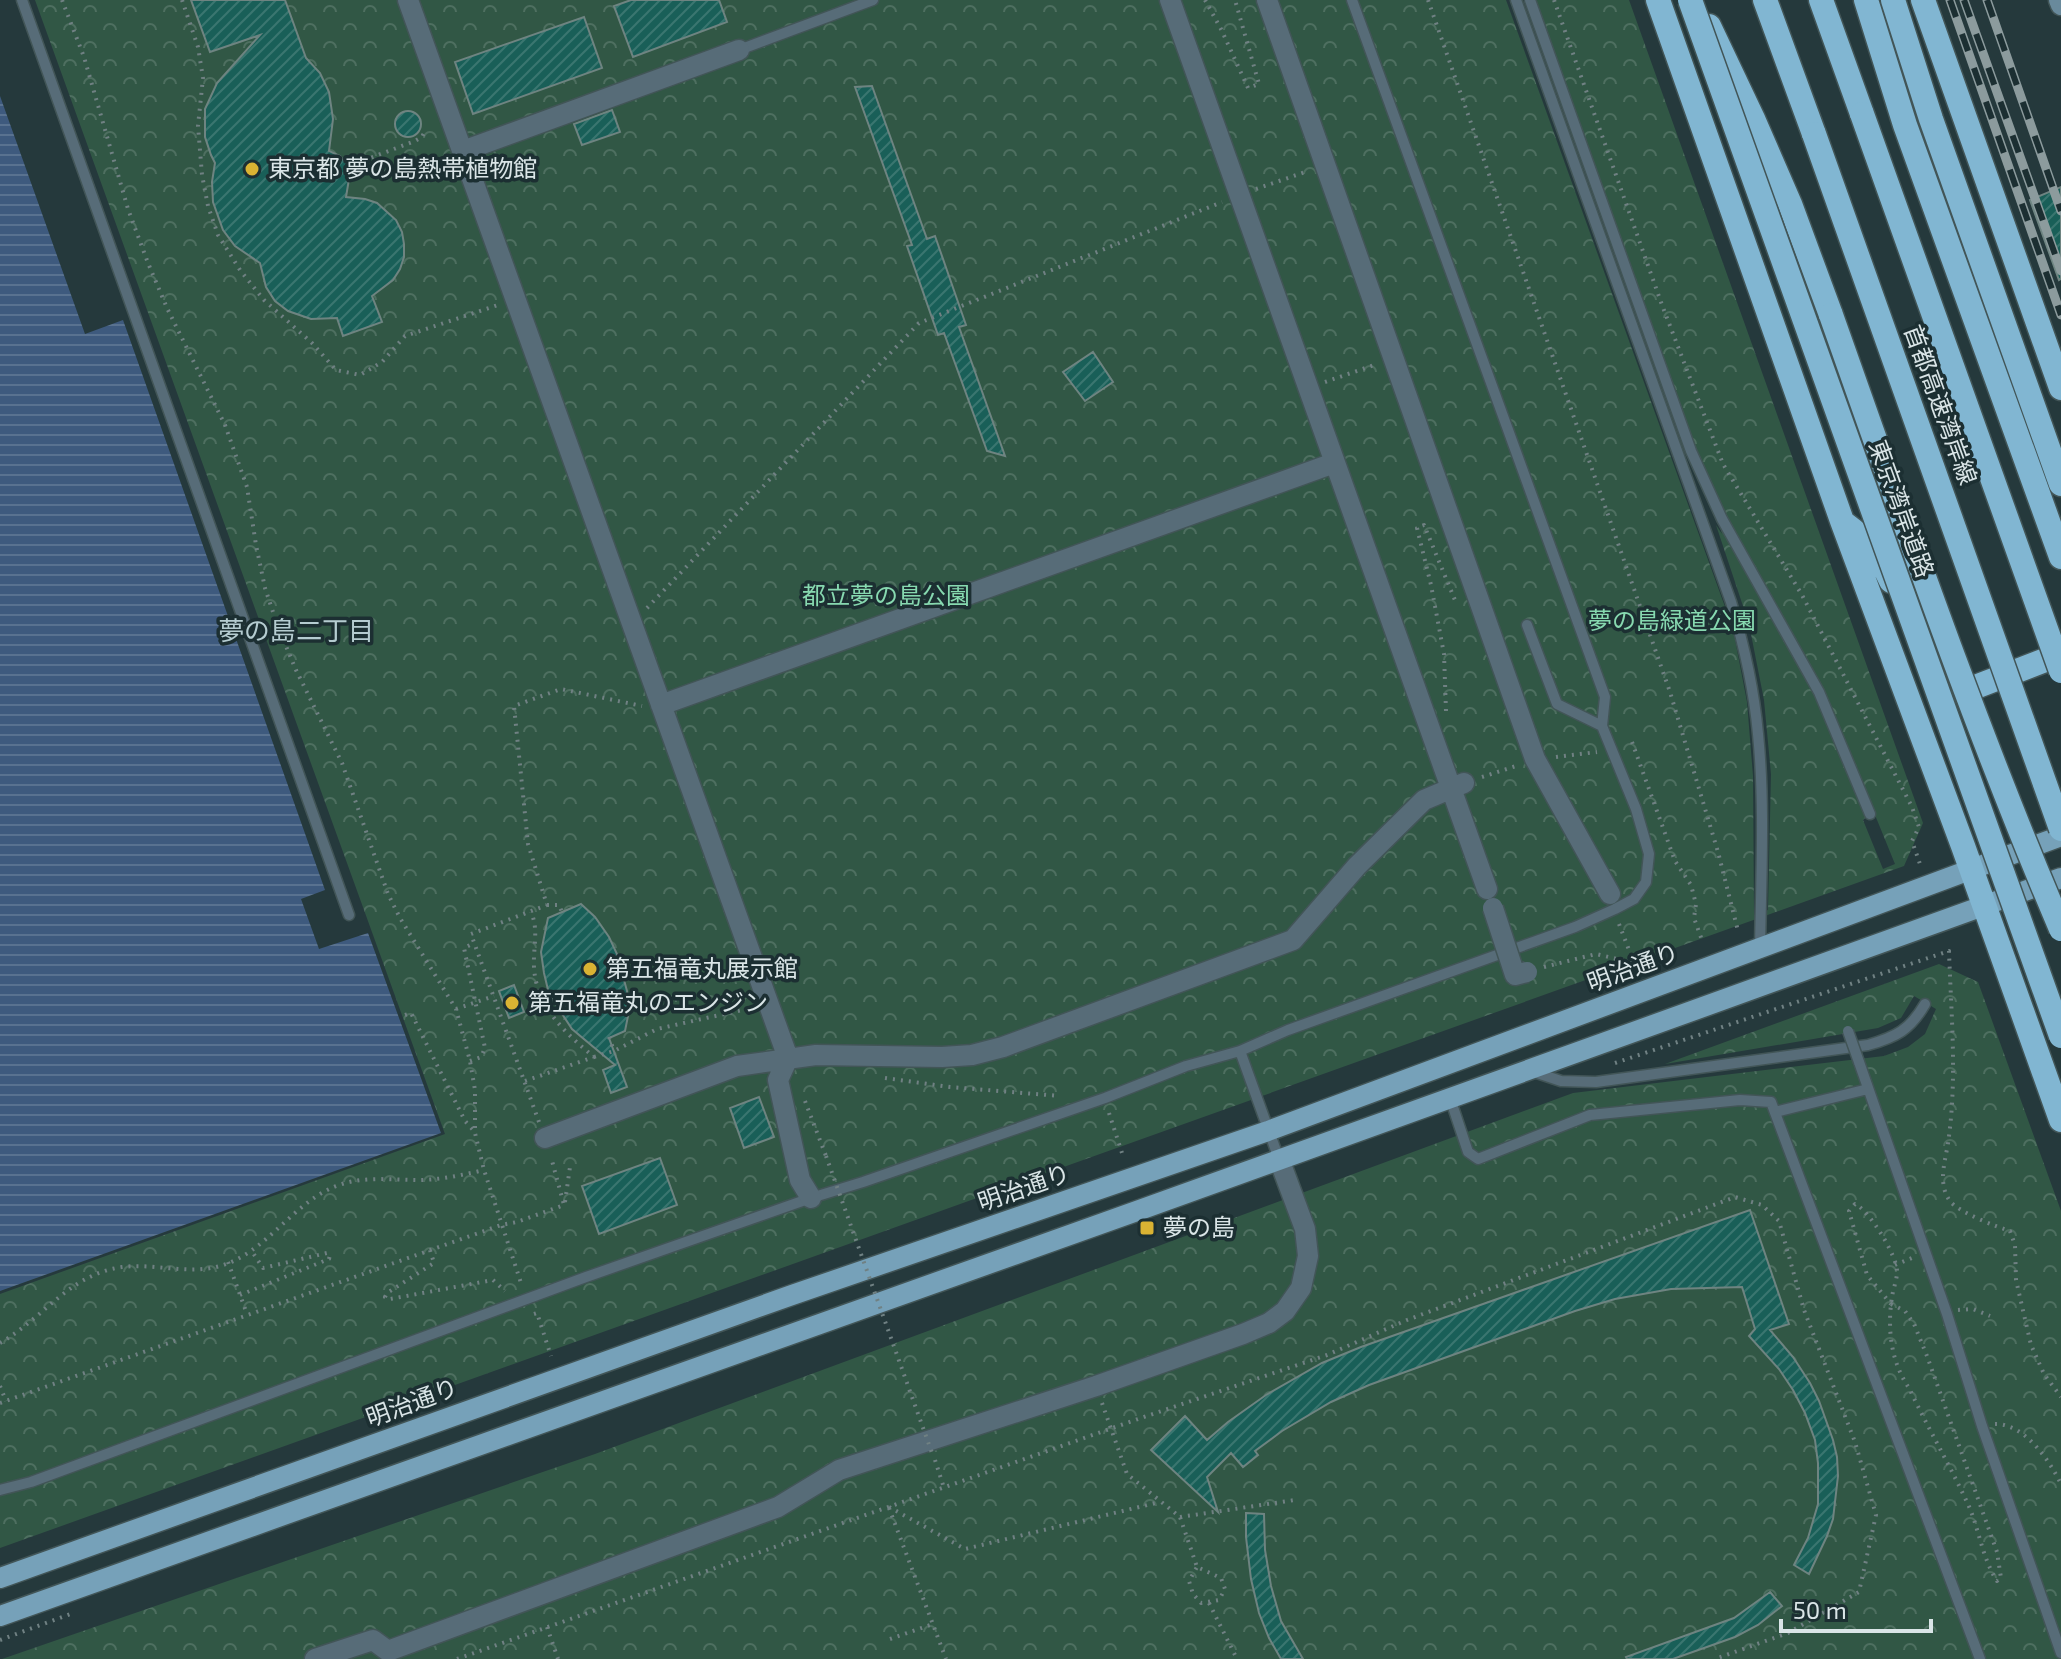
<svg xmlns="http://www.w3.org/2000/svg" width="2061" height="1659" viewBox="0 0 2061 1659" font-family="'Exo 2','Noto Sans JP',sans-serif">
<defs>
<pattern id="forest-crowns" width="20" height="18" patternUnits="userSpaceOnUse" patternTransform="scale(2)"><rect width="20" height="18" fill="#315745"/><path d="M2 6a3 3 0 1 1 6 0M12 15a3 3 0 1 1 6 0" fill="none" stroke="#4e6f60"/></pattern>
<pattern id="water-rules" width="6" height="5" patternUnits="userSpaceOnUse" patternTransform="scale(2)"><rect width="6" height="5" fill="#3e5a7e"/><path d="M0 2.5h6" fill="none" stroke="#597290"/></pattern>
<pattern id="building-hatch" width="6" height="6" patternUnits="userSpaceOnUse" patternTransform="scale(2)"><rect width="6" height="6" fill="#195f58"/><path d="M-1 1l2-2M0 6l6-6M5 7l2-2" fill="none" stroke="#3a7670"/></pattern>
</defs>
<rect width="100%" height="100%" fill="#25393c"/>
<path fill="url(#forest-crowns)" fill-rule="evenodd" d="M35,0h1471l227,629 14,73 6,74 1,139 14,-5 3,-136 -7,-74 -15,-76 -33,-99 6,9 -28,-89 -158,-445h93l294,823 -19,43 -1904,682v-254l445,-160zM1873,810l22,54 -12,5 -20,-49z
M1939,964l39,18 83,229v448h-2059l593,-205 978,-361 311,-37 24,-9 17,-13 11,-25 -22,-13 -13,22 -23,10 -213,36z"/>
<path fill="url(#water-rules)" d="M0,96l85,238 38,-14 202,570 -24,9 18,50 49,-16 73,200 -441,158z"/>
<path fill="url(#building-hatch)" stroke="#6e8481" stroke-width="2" d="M191,0h94l21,58 14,15 9,19 4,27 -4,32 11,5 9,10 1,7 -4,24 19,2 12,4 19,17 6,12 2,12v13l-4,12 -7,11 -21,16 10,26 -39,14 -6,-18 -26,1 -23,-8 -13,-10 -9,-14 -6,-24 -25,-17 -12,-16 -10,-28 -1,-20 3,-19 -4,-8 -6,-18v-28l12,-26 43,-48 -50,17z
M631,0h88l8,22 -94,35 -19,-51z
M584,17l18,51 -129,46 -18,-52z
M872,86l55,153 8,-3 31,89 -7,2 46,129 -18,-5 -43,-118 -6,2 -31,-89 5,-1 -57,-158z
M612,110l8,22 -38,13 -8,-21z
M395 124a13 13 0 1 1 26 0a13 13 0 1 1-26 0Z
M2061,187v92l-2,1 -29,-80z
M1093,352l20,30 -28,19 -22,-29z
M581,904l14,13 14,20 8,17 10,37 2,20 -4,20 -16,7 18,49 -16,6 -8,-23 12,-5 -43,-36 -23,-35 -5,-21 -3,-21 7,-34z
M514,985l10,27 -15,6 -10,-27z
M759,1097l15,40 -30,11 -14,-40z
M660,1158l17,47 -78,29 -17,-48z
M1750,1210l39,114 -19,6 23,27 17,26 9,18 14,39 4,17 1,19 -5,43 -6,17 -18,38 -15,-9 14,-27 10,-34v-41l-3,-23 -10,-27 -12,-23 -14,-21 -30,-33 6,-7 -13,-42 -71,2 -56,10 -40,12 -206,74 -38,17 -49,29 -27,20 3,4 -15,12 -12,-14 -24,24 11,35 -67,-62 34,-34 22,24 21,-18 38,-27 56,-32 39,-16z
M1246,1513l18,1 1,36 6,36 10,35 22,38h-22l-12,-21 -10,-25 -8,-34 -5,-42z
M1770,1592l12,14 -24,19 -23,12 -62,22h-46l-1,-2 108,-39z"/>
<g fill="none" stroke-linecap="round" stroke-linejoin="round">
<g stroke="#425557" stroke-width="13">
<path id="lane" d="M22,0l327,915
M1352,0l253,697 -3,29
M1516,0l215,602c13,43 23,87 27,132 7,71 3,144 2,215
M1530,0l161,451 31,68 97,173 51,122
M739,50l134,-50
M1240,1051l39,108
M1859,1062l88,252 35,112 79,227
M1531,1071l30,10 35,1 272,-37c28,-8 42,-15 57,-41
M1450,1098l18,54 10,7 112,-44 150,-15 31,2 209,557
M1775,1112l93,-23
M0,1490l31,-8 555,-205 225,-79 52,-16 242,-84 81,-32 54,-15 48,-21 287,-103 40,-18 19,-10 12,-17 3,-28 -13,-45 -34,-83 -45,-22 -30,-79"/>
</g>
<g stroke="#425557" stroke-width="23">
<path id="street" d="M408,0l380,1058 -10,22 22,100 11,18
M1170,0l317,889
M1267,0l268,759 75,135
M463,151l276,-101
M661,705l673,-242
M545,1138l192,-72 79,-11 126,2 30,-2 31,-8 290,-107 64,-74 67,-66 40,-17
M315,1659l58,-19 15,11 390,-144 61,-37 257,-84 147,-52 26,-11 16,-12 16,-23 7,-32 -3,-27 -26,-70"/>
</g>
<g stroke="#425557" stroke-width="23">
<path id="secondary" d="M2059,0l2,5"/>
</g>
<g stroke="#425557" stroke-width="23">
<path id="primary" d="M0,1578l792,-283 476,-164 793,-295
M0,1616l1134,-404 927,-334"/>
</g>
<g stroke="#425557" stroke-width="27">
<path id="highway" d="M1658,0l184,521 121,325 98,274
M1765,0l49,134
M1821,0l41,114
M1866,0l39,125 156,432
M1893,0l38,119 130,365
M1923,0l138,388
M1709,26l45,95 36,83 41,111
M1845,524c22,16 35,32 46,57
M1930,666c8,15 17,23 35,25l96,-37"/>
</g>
<path stroke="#708183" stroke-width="4" stroke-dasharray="2 6" stroke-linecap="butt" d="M62,0l22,57 44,152 20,54 19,45 58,117 22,62 9,58 9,43 13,39 18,43 46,93 46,131 12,24 56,91 14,52 5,29v43l9,37 38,116
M182,0l16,47 5,31 -5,48 4,49 6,31 10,29 22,35 24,30 48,43 24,27 24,5 22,-13 23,-26 93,-31
M1205,0l17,31 26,57 11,-4 -24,-84
M1428,0l242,692 48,160 20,79
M1554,0l108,305 61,159 79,131 110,212 7,20 -7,14 9,26
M349,166l66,-25 7,-4 4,-8
M1256,189l52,-18
M1325,382l52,-18
M647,608l272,-285 303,-121
M1446,711l-2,-57 -13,-69 -14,-57 7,-3 33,80
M1632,742l43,119 16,24 5,19 -2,14 9,25
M1556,757l41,-5
M1482,777l37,-12
M547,905h12l3,7
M1619,924l15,39
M1544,967l52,-13 38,9 2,5
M456,1009l38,-13
M405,1015l6,-2 54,108 9,10
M609,1037l5,14
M594,1057l20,-6 43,-22 94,-21
M470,1061l11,-4 4,-9 -21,-100 10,-5
M1615,1063l334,-112c2,61 8,124 0,185 -2,21 -13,46 1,65 8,11 47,26 60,30l5,14 1,35 15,65 13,29 17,23
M885,1078l65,9 110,9
M525,1081l69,-24c-29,-24 -58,-51 -60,-90 -1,-20 5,-37 -3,-55
M805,1101l21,55
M1109,1113l13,40
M539,1122l-68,-188 76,-29 -19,-61 -14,-138 47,-17 81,17
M565,1202l5,-35
M430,1250l4,13 -47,30 -2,4 5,2 103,-19 12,11
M228,1262l19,52
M1895,1265l17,-7
M240,1295l89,-36 1,-4 -3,-2 -64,15 -12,-18
M1891,1304l14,7 9,13 13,32 70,196 4,26 -4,3c-16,-25 -18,-55 -31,-81 -18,-38 -39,-74 -57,-112 -18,-26 -22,-59 -17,-91 1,-8 5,-17 5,-25 1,-15 -28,-62 -42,-68l-6,7 18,64 24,29
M1958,1310l15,-1 17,7
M534,1314l3,-1 14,43
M0,1343c44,-25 68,-68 122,-76 32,-4 66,8 98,-1 47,-13 73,-65 119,-81 25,-9 53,-5 79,-5 22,0 44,-5 66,-10
M0,1386l6,15
M0,1403l501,-178 16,-3 47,-17 -13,-48
M1102,1403l25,71 53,43 17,50 24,11 4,11 -6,11 -18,3 -8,-9 -4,-13 8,-14
M1995,1424c29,-1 55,37 66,60
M935,1460l9,28
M889,1507l76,42 195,-47
M889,1508l57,151
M1180,1517l115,-17
M1209,1603l28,56
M547,1627l11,32
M890,1639l43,-15
M0,1640l73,-27
M457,1659l681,-240 189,-64 80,-35 328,-123 27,8 17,16 25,89 51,132 21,73 -17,77 -71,41 -73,26"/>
<use href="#lane" stroke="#576c78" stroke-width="10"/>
<use href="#street" stroke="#576c78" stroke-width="20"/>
<use href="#secondary" stroke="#698a9c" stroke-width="20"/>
<use href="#primary" stroke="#76a1b9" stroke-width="20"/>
<use href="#highway" stroke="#81b6d2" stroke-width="24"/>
<g stroke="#8c9b9d" stroke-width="9">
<path id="rail" d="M1950,0l111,315
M1964,0l97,271
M1987,0l74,211"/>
</g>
<use href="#rail" stroke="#1c2f32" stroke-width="6" stroke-dasharray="18" stroke-linecap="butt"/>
<g stroke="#425557" stroke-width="13" stroke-linecap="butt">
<path id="lane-bridge" d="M1848,1031l11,31"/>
</g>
<g stroke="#425557" stroke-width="23" stroke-linecap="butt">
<path id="street-bridge" d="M1493,908l22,67 12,-3"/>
</g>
<g stroke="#425557" stroke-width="27" stroke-linecap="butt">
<path id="highway-bridge" d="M1690,0l371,1036
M1862,114l199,557
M1814,134l247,695
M1831,315c73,206 144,413 230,614"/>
</g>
<path stroke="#708183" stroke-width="4" stroke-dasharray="2 6" stroke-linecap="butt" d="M826,1156l106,297"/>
<use href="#lane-bridge" stroke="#576c78" stroke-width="10"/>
<use href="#street-bridge" stroke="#576c78" stroke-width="20"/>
<use href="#highway-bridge" stroke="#81b6d2" stroke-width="24"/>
</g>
<g fill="#dab333" stroke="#1c2f32" stroke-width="3">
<circle cx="252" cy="169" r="8"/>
<circle cx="590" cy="969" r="8"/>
<circle cx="512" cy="1003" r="8"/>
<rect x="1139" y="1220" width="16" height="16" rx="4"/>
</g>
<g text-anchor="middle" stroke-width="7" stroke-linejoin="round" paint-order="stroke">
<g font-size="24" fill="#dae5e7" stroke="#1c2f32" text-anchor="start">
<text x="268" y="177">東京都 夢の島熱帯植物館</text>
<text x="606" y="977">第五福竜丸展示館</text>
<text x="528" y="1011">第五福竜丸のエンジン</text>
<text x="1163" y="1236">夢の島</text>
</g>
<g font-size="24" fill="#dae5e7" stroke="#1c2f32">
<text transform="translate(1940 405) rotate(70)" y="8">首都高速湾岸線</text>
<text transform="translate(1901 509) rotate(70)" y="8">東京湾岸道路</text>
<text transform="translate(1633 968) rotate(-20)" y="8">明治通り</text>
<text transform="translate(1024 1188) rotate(-19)" y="8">明治通り</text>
<text transform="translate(412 1403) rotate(-20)" y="8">明治通り</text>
</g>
<g font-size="24" fill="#87d9b0" stroke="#1c2f32">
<text x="886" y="604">都立夢の島公園</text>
<text x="1672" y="629">夢の島緑道公園</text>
</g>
<g font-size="26" fill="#b5ccd0" stroke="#1c2f32">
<text x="296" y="640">夢の島二丁目</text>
</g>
</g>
<path d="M1781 1619v12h150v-12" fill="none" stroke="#dae5e7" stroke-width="4"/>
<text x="1793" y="1619" font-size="24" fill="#dae5e7" stroke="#1c2f32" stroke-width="6" paint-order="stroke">50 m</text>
</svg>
